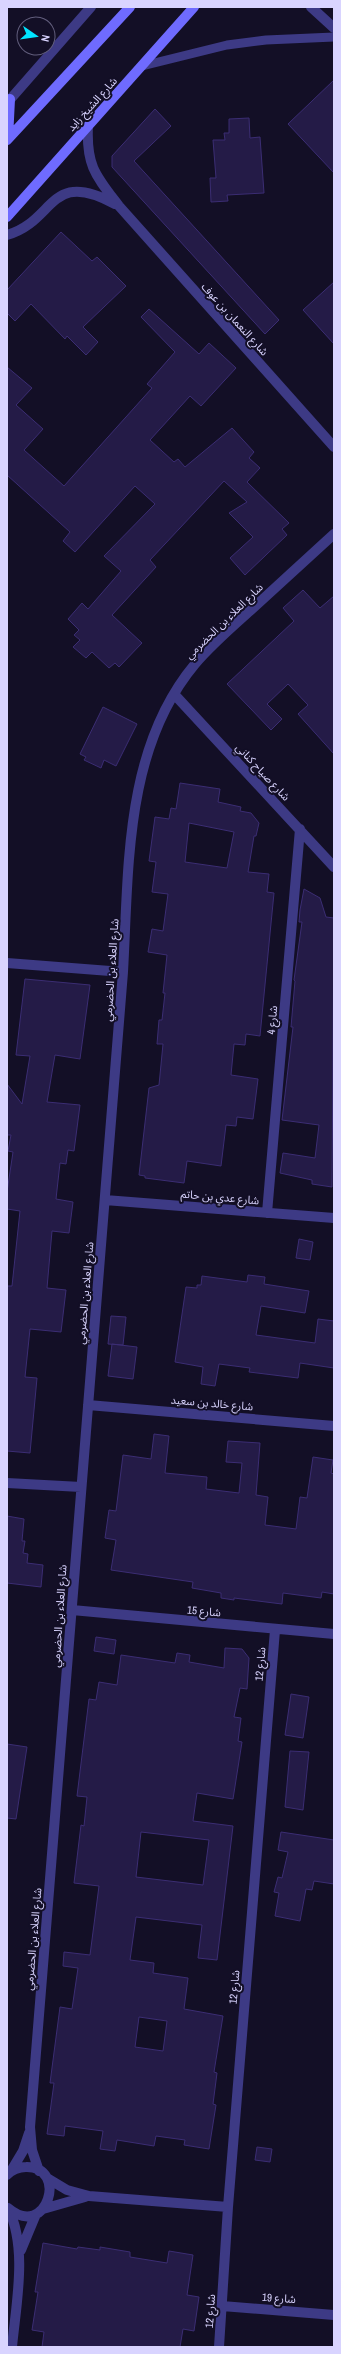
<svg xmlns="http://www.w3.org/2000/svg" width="341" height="2354" viewBox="0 0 341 2354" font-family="'Archivo Narrow','Noto Sans Arabic',sans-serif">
<rect width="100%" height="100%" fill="#130f26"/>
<path fill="#241b47" stroke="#3b2d73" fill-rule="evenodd" d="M334,80v93l-46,-49z
M155,109l16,17 -37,35 145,159 -14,14 -153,-167v-11z
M249,118l1,20 10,-1 4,56 -37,2 1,6 -17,1 -1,-24h6l-3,-38h12l-1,-7h5v-14z
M61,232l31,29 5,-4 29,29 -43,41 15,15 -12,13 -19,-19 -2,3 -34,-35 -16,17 -8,-8v-23z
M334,282v62l-31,-34z
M149,309l50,45 10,-11 27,25 -35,38 -11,-10 -40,44 24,22 4,-3 7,8 47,-39 22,24 -5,6 11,10 -13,14 42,41 -7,6 5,6 -42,40 -15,-17 23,-21 -24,-24 18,-11 -23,-21 -74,79 6,7 -44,48 30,28 -23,24 -4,-4 -6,5 -17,-16 -6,6 -13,-11 7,-7 -6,-5 5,-5 -11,-11 14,-16 6,6 33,-38 -17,-15 51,-52 -20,-18 -60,66 -12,-11 7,-9 -63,-57v-108l25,21 -16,17 27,24 -19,21 40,36 88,-98 -5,-4 28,-32 -34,-35z
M303,590l17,18 14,-12v158l-36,-40 10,-9 -20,-21 -21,20 15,15 -11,11 -44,-46 67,-63 -11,-13z
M103,707l34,17 -21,42 -12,-6 -3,8 -17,-8 2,-3 -6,-3z
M180,783l40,6 -2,13 23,5 -1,4 11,2 8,10 -3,13h-2l-6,36 21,2 -2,18 7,1 -14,143 -14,-2 -1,11 -11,-1 -3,31 27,4 -5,40 -16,-2 -1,9 -10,-1 -5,41 -34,-5 -3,22 -39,-5v-2l-6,-1 10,-87 10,-3 4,-41h-6l2,-24h3l3,-27h-2l4,-38 -19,-3 4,-23 11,2 5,-37 -16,-2 4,-30 -7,-1 6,-44 14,2 2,-11 5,1zM189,823l45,9 -7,36 -42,-6z
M304,889l16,9 6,19 8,1 -2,269 -20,-3v-4l-32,-7 3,-20 32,5 4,-33 -37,-5 11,-93h-2l4,-46 -1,-1 8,-58h-3l1,-12z
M25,979l65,6 -10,74 -25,-4 -8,47 33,3 -6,46 -6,-1 -2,14 -6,-1 -4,36 17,3 -4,31 -17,-2 -5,57 19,2 -5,42 -31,-3 -5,48 12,1 -7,75 -23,-2v-165h5l8,-75 -13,-2v-17l6,-40 -5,-1 3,-16h-4v-51l15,20 8,-48 -14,-1z
M299,1239l14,3 -3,18 -14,-2z
M248,1275l17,2 -1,7 45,7 -4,22 -44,-7 -5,29 59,8 3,-24 16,2v47l-34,-5 -2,15 -49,-6 1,-4 -31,-4 -4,22 -14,-2 2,-17 -28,-5 11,-75 11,1v-3h4l1,-9 45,6z
M111,1316l15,1 -3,28 -15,-1z
M112,1344l25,3 -4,32 -25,-3z
M154,1434l15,2 -4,37 42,4 -1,12 33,4 3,-30 -16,-1 2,-21 32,2 -4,52 12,2 -3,28 31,4 4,-32 7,1 6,-41 20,3 -2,13 3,1v120l-12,-2 -1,6 -38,-5 -1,11 -48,-6v2l-13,-2v-5l-29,-5 1,-6 -82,-12 5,-30 -11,-2 4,-28 7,1 7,-56 28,4z
M7,1516l17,3 -2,22h3l-2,12 5,1 -1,9 16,2 -2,22 -34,-4z
M96,1637l20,3 -2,14 -20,-3z
M225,1648l17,1 7,9 -2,31 -7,-1 -6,29 7,1 -3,23 4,1 -9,57 -36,-6 -4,28 40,5 -16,134 -19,-2 4,-33 -66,-8 -6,43 24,3 -1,10 35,5 -4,31 39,7 -9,56 3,1 -4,31 3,1 -7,44 -25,-4 1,-5 -29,-4 -2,10 -37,-6 -2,11 -15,-2 3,-18 -38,-5 -1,10 -17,-2 7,-51h-4l10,-76 12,2 6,-41 -15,-2 1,-14 26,3 9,-69 -25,-3 7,-58 3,1 3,-29 -10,-1 12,-97 7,1 3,-18 18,3 4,-30 54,8 2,-10 13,2 -1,7 35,6zM141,1832l68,8 -6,45 -67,-8zM139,2017l28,4 -4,30 -28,-4z
M291,1694l18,3 -6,41 -18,-3z
M7,1744l20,3 -11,72 -9,-1z
M290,1751l19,1 -6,58 -18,-3z
M281,1832l53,8v44l-20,-3 -2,9 -6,-1 -6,32 -25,-5 4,-23 -5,-1 4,-15 4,1 6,-26 -10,-2z
M257,2147l15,2 -2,13 -15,-2z
M43,2243l34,6 1,-2 22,3v-3l30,5v5l37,6 2,-12 24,4 -6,40 12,2 -5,34 -11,-2 -3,18h-138l2,-15 -12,-2 6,-38h-3z"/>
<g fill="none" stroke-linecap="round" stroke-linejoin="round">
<path stroke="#3d3a85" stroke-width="9" d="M142,66l85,-21 39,-5 68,-3"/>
<path stroke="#3d3a85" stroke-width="10" d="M7,103l84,-96
M88,126c-2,40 8,50 31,80l215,241
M7,235c49,-14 41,-67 108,-31
M174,694l160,173
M7,963l116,9
M105,1200l229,18
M267,1213l33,-384
M88,1405l246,21
M7,1483l74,4
M72,1610l262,24
M11,2171l12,-20 6,-18
M39,2171l-7,-21 -2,-23 93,-1155c6,-105 1,-223 72,-308 17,-20 37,-37 57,-55 27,-25 55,-50 82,-75
M7,2175c4,-5 12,-8 19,-8 43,-1 21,74 -18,41
M47,2178l20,12 22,6 139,11
M8,2208c20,40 8,96 4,139
M43,2209l42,-12
M21,2250l15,-36
M222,2306l112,9
M219,2347l9,-140 47,-577"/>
<path stroke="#3d3a85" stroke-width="10" d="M311,7l23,21"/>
<path stroke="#6f6bff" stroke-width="10" d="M8,139l2,-40
M7,140l123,-133
M7,217l187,-210"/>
</g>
<g text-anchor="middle" stroke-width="4" stroke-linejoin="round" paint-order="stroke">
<g font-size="11" fill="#d9d4ff" stroke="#130f26">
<text transform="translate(92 104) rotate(-48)" y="4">شارع الشيخ زايد</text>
<text transform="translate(235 319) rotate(48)" y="4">شارع النعمان بن عوف</text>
<text transform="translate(224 621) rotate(-44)" y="4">شارع العلاء بن الحضرمي</text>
<text transform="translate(263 772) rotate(47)" y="4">شارع صياح كناني</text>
<text transform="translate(111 970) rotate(-86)" y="4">شارع العلاء بن الحضرمي</text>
<text transform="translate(272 1020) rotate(-85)" y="4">شارع 4</text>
<text transform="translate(220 1197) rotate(5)" y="4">شارع عدي بن حاتم</text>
<text transform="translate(85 1293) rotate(-85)" y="4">شارع العلاء بن الحضرمي</text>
<text transform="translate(212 1403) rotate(5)" y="4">شارع خالد بن سعيد</text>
<text transform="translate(204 1611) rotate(5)" y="4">شارع 15</text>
<text transform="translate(59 1616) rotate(-86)" y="4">شارع العلاء بن الحضرمي</text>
<text transform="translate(260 1664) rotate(-85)" y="4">شارع 12</text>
<text transform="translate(33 1939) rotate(-85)" y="4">شارع العلاء بن الحضرمي</text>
<text transform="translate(234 1987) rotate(-85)" y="4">شارع 12</text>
<text transform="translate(279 2298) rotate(4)" y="4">شارع 19</text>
<text transform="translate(210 2311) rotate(-86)" y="4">شارع 12</text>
</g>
</g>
<rect width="341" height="2354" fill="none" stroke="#d9d4ff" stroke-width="16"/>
<g transform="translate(36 36) rotate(103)"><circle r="19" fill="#130f26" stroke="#625e7d"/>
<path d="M0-3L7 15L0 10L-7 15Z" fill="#00e5ff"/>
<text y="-6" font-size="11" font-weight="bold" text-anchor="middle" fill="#d9d4ff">N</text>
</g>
</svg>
